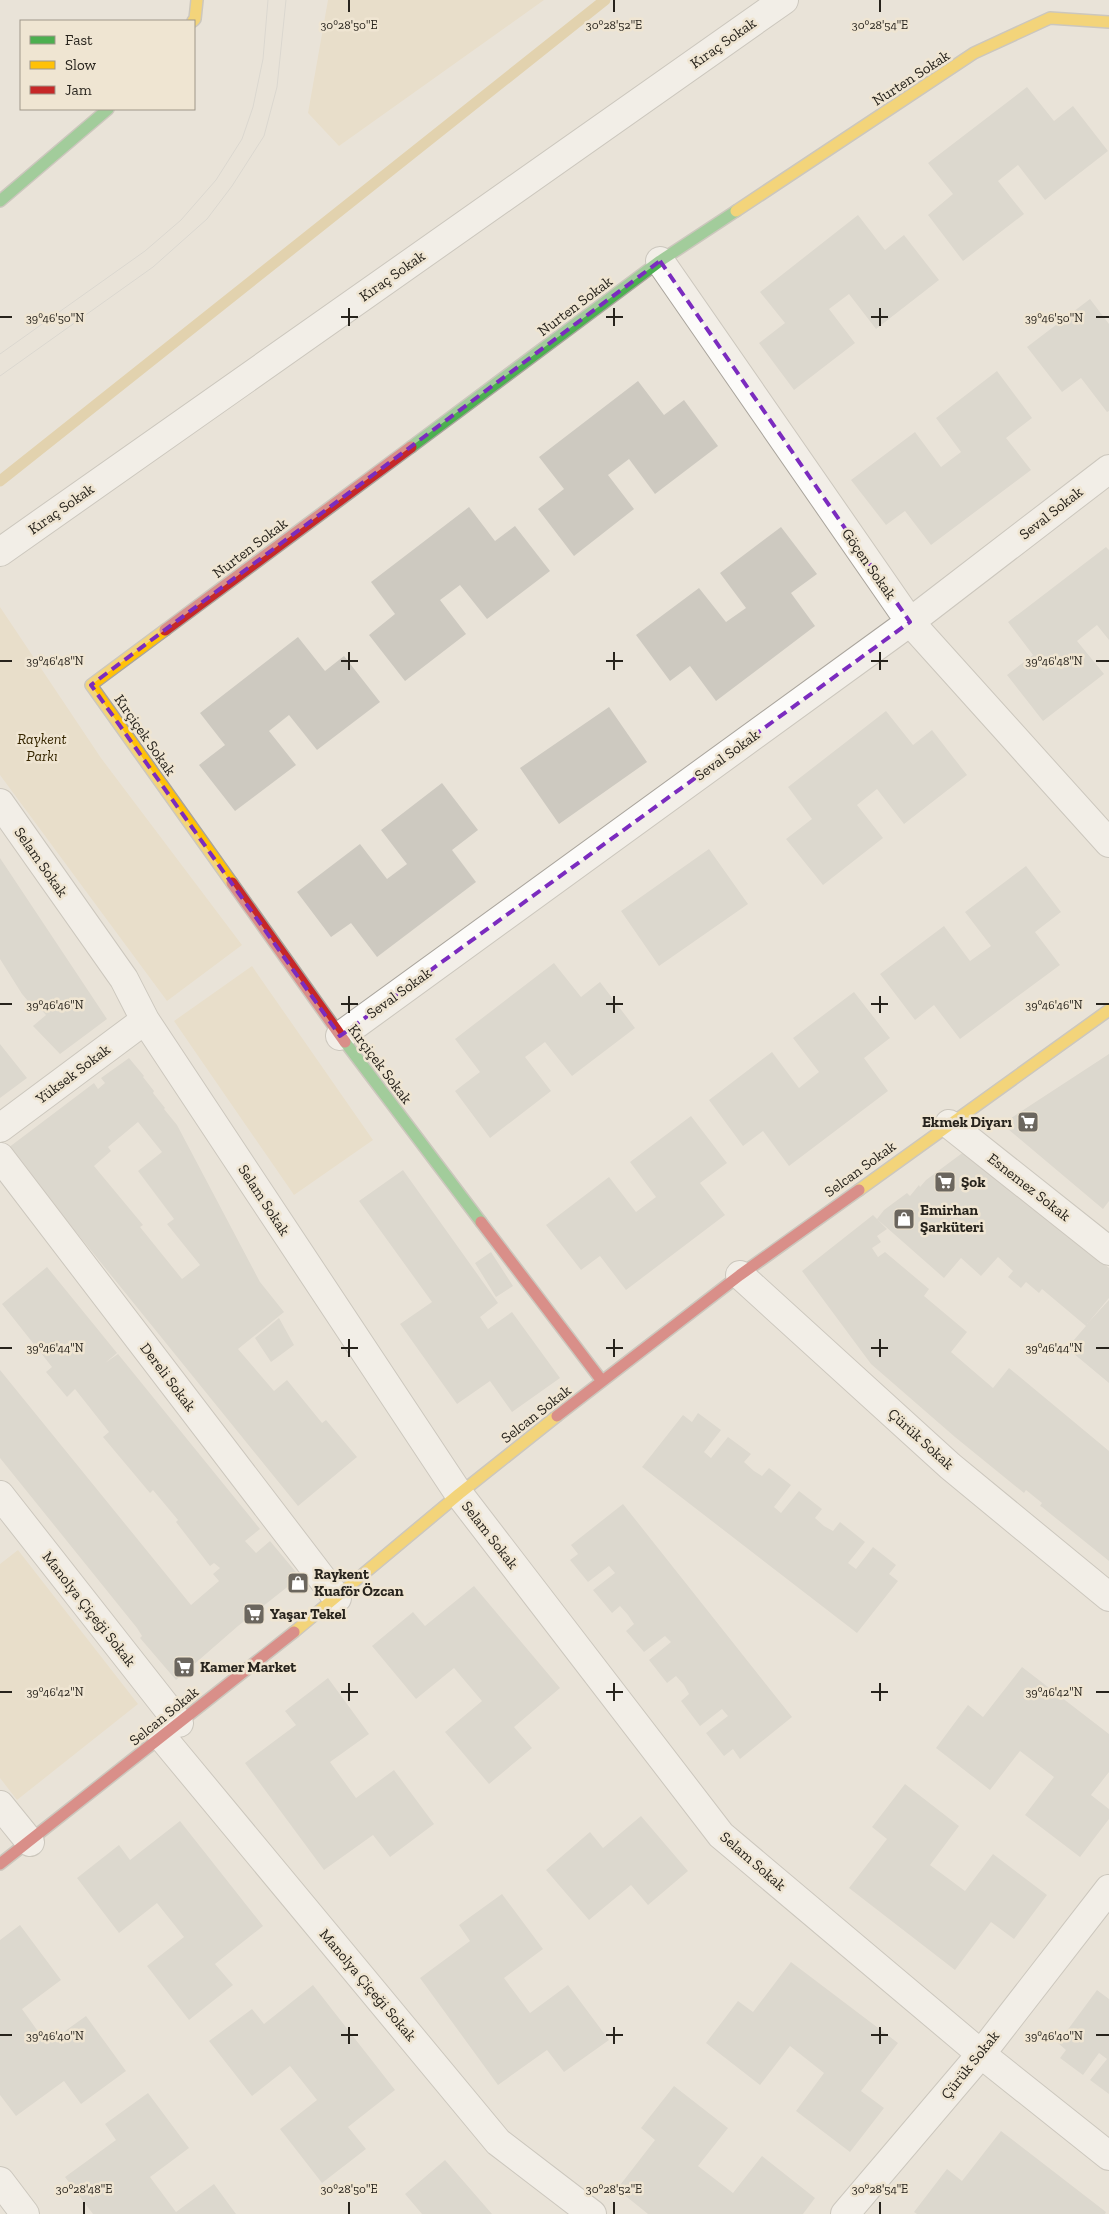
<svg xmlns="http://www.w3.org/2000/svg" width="1109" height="2214" viewBox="0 0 1109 2214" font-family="'Zilla Slab',serif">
<rect width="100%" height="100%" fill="#e9e3d8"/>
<path fill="#e7d7b8" d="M328,0h216l-205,146 -31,-33z
M0,607l101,151 141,187 -75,56 -167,-226z
M252,966l121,174 -79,55 -120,-174z
M18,1550l120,154 -121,96 -17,-22v-214z"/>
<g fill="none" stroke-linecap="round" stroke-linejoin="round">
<path stroke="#d9bc7b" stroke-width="11" d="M0,481l605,-481"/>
</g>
<path fill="#cdc9c0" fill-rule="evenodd" d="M1027,87l27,34 19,-15 35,45 -63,49 -27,-35 -20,16 26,33 -61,47 -35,-46 25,-21 -25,-31z
M858,215l27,35 19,-15 35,45 -63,49 -27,-35 -20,15 26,34 -61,47 -35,-47 26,-20 -25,-31z
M1090,299l19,25v87l-2,1 -26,-34 -19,14 -35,-45z
M997,371l35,47 -26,20 25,32 -100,75 -26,-34 -19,14 -35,-45 64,-48 26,35 20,-15 -25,-34z
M638,381l26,34 20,-15 34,46 -63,48 -26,-35 -21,16 26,34 -60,47 -36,-47 26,-20 -25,-32z
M469,507l26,34 20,-15 35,45 -63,48 -27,-34 -20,15 26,34 -61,47 -36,-46 26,-21 -24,-32z
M781,527l36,47 -26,19 24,33 -99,75 -26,-35 -20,15 -34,-46 63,-47 27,34 20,-14 -26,-35z
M1106,547l3,3v90l-12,-15 -20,16 27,33 -61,47 -36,-46 26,-20 -25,-33z
M298,637l27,34 19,-15 36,46 -63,48 -28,-35 -20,16 27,34 -61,46 -36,-46 26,-20 -25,-32z
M609,707l38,55 -88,62 -39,-56z
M886,711l27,34 19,-15 35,45 -63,49 -27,-35 -20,16 26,33 -60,47 -37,-46 26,-20 -24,-32z
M442,783l36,47 -26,20 24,32 -99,75 -26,-34 -20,14 -34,-45 63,-48 27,35 20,-15 -26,-34z
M709,849l39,55 -89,62 -38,-55z
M0,858l107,161 -47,35 -27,-28 13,-11 -10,-11 -3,3 -11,-13 -22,-35z
M1026,866l35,46 -26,20 25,33 -100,74 -26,-34 -19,15 -35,-46 64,-48 26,35 21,-15 -26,-34z
M554,963l27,34 19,-15 35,46 -63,48 -27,-34 -20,15 26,34 -61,47 -35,-47 25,-19 -25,-33z
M854,992l36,46 -26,20 24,33 -99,75 -26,-35 -20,15 -34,-46 63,-48 27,36 20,-16 -26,-34z
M0,1044l27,34 -27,20z
M1109,1054v147l-6,8 -101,-85z
M129,1058l15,18 -1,1 11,14 -1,2 12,15 -1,1 13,16 83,157 24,30 -46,37 36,42 13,-11 35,43 4,-3 31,37 -59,49 -290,-358 86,-65 4,6 7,-6 -4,-5zM138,1122l24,30 -24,19 36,48 -7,5 33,41 -18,14 -42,-52 3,-2 -49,-59 17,-15 -3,-4z
M691,1116l36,47 -27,20 25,32 -99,75 -26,-34 -19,14 -35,-45 63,-48 27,35 20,-15 -26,-35z
M965,1151l144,117v30l-22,26 22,-24v83l-42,-35 19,-22 -44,-37 -3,4 -13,-11 -5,6 -13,-11 5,-6 -15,-14 -17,19 -20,-18 -17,20 -67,-59 7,-9 23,-17 3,3 9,-11 1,2 6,-7z
M403,1170l95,133 -18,14 8,12 24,-17 48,66 -48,34 -22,-31 -33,23 -57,-80 32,-22 -73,-101z
M873,1215l14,14 -10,7 4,6 -9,6 6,9 7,-5 44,37 -5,7 43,36 -16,20 42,36 16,-20 100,83v110l-67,-54 -2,-1 2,-3 -16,-13 -2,3 -69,-56 -84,-73 -69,-93z
M491,1252l22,34 -17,11 -21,-34z
M47,1267l70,86 -12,10 13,-9 142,175 -15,12 11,12 14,-12 30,36 -62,49 -62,54 -36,-42 2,-2 -5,-8 -137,-170v-88l191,235 28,-24 -6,-7 7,-6 -6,-5 -4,3 -34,-44 2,-2 -25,-30 -3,3 -47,-56 6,-5 -34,-43 -8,8 -21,-25 6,-5 -50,-63z
M279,1318l15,27 -23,17 -16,-24z
M698,1413l23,17 -17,22 7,6 17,-21 23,17 -7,8 10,9 8,5 7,-8 22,17 -17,22 7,6 18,-22 23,18 -7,9 9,8 9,5 7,-9 25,20 -17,21 8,6 17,-22 23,18 -7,9 9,7 -41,52 -215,-166 41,-52 9,7z
M623,1504l169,213 -52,42 -7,-10 -9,7 -18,-23 22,-17 -6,-7 -22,17 -19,-25 8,-7 -5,-9 -8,-9 -9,7 -18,-23 22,-18 -6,-6 -21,16 -18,-21 8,-7 -6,-9 -8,-9 -8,7 -19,-23 22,-17 -6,-7 -21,16 -18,-22 8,-6 -7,-9z
M474,1586l86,102 -46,39 18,21 -43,36 -44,-52 37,-31 -28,-33 -38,31 -44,-53 41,-34 12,14z
M1022,1667l87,67v38l-18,23 18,14v10l-29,38 -55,-42 29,-38 -34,-26 -30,39 -54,-42 32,-43 15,12z
M328,1678l41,56 -39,28 26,36 38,-28 40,54 -44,33 -17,-22 -49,35 -79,-107 51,-38 -11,-14z
M905,1784l54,42 -29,39 35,26 28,-37 54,41 -33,44 -23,-17 -36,48 -106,-82 38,-49 -15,-12z
M641,1816l47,55 -40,34 -17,-20 -42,35 -43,-50 44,-38 13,16z
M180,1821l83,105 -48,38 18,21 -44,35 -42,-54 37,-29 -27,-34 -38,30 -42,-55 42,-33 11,15z
M502,1894l41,55 -39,29 26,35 38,-28 41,55 -45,32 -17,-22 -49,35 -78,-107 50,-37 -11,-16z
M20,1925l41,55 -39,29 25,35 39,-28 40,55 -45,33 -17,-23 -48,35 -16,-21v-155z
M791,1962l107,81 -37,48 23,17 -34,44 -54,-41 28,-38 -34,-27 -30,39 -54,-42 32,-42 15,11z
M313,1985l82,105 -47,37 18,22 -44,34 -42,-54 37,-29 -27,-34 -38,30 -43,-55 43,-32 12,15z
M1097,1990l12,9v95l-19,-14 17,-21 -8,-6 -16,22 -23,-17 6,-8 -8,-7z
M674,2086l54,42 -30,38 35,27 29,-37 53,42 -12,16h-155l-31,-25 38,-49 -14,-12z
M148,2093l41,55 -39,29 26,35 38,-28 22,30h-143l-28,-37 51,-37 -11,-16z
M1001,2131l105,81 -1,2h-188l-3,-2 33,-43 15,12z
M445,2160l47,54h-70l-17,-20z"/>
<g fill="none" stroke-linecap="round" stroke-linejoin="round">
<g stroke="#a9a49c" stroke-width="30">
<path id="street" d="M660,261l250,361 199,221
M0,552l784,-552
M0,803l124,176 21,41 314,474 262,341 260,219 128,102
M340,1036l570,-414 199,-153
M949,1124l160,127
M0,1128l145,-108
M0,1157l337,441
M740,1275l210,191 159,131
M0,1495l179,228
M162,1737l336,405 94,72
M0,1805l30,37
M0,2181l25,33
M845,2214l136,-160 128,-165"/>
</g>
<g stroke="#a9a49c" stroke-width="14">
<path id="fast" d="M0,201l108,-92
M411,447l249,-186 76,-50
M345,1042l136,180"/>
</g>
<g stroke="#a9a49c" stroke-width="14">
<path id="slow" d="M193,21l2,-2 2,-19
M736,211l238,-158 76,-35 59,4
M165,630l-74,55 141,198
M859,1190l250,-180
M294,1632l165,-138 98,-78"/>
</g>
<g stroke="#a9a49c" stroke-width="14">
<path id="jam" d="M165,630l246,-183
M232,883l113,159
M481,1222l121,159
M557,1416l183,-141 119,-85
M0,1864l294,-232"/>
</g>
<use href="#street" stroke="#fcfbf9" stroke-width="28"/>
<use href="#fast" stroke="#4caf50" stroke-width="11"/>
<use href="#slow" stroke="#ffc107" stroke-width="11"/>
<use href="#jam" stroke="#c62828" stroke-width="11"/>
<path stroke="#cac8c4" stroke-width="1" d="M0,354l145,-103 36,-31 35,-40 26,-41 11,-32 10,-48 5,-59
M0,376l153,-109 54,-48 25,-33 32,-50 13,-49 9,-87"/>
</g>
<path d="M0 0H1109V2214H0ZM660,261l250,361 -570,414 -249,-351z" fill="#e9e3d8" fill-opacity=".55" fill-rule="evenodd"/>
<path fill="none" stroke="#7b2cbf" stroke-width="4" stroke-dasharray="10 6" stroke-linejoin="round" d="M660,261l250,361 -570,414 -249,-351z"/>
<path fill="none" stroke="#27231c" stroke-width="2" d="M349,0v12M614,0v12M880,0v12M349,308v18M614,308v18M880,308v18M0,317h12M341,317h17M606,317h17M871,317h17M1096,317h13M349,652v18M614,652v18M880,652v18M0,661h12M341,661h17M606,661h17M871,661h17M1096,661h13M349,996v17M614,996v17M880,996v17M0,1004h12M341,1004h17M606,1004h17M871,1004h17M1096,1004h13M349,1339v18M614,1339v18M880,1339v18M0,1348h12M341,1348h17M606,1348h17M871,1348h17M1096,1348h13M349,1683v18M614,1683v18M880,1683v18M0,1692h12M341,1692h17M606,1692h17M871,1692h17M1096,1692h13M349,2027v17M614,2027v17M880,2027v17M0,2035h12M341,2035h17M606,2035h17M871,2035h17M1096,2035h13M84,2202v12M349,2202v12M614,2202v12M880,2202v12"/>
<defs>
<g id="supermarket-square" transform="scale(1.125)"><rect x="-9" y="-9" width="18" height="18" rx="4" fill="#6b665e" stroke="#efe5d2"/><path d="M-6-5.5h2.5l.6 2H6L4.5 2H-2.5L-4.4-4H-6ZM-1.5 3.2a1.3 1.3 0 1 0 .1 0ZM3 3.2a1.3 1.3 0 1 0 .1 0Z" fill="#fff"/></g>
<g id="shop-square" transform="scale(1.125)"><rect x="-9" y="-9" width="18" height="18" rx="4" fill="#6b665e" stroke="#efe5d2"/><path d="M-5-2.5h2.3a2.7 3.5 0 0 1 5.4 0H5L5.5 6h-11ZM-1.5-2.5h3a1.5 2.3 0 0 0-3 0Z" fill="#fff"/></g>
</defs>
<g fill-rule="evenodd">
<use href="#supermarket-square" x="1028" y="1122"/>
<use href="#supermarket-square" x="945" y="1182"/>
<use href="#shop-square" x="904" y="1219"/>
<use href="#shop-square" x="298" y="1583"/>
<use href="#supermarket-square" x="254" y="1614"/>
<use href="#supermarket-square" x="184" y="1667"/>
</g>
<g text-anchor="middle" stroke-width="5" stroke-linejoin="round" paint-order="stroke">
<g font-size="15" fill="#27231c" stroke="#efe5d2">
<text transform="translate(723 43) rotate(-35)" y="5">Kıraç Sokak</text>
<text transform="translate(911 78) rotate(-33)" y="5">Nurten Sokak</text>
<text transform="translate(392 276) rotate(-35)" y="5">Kıraç Sokak</text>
<text transform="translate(575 306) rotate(-37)" y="5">Nurten Sokak</text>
<text transform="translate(61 509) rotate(-35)" y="5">Kıraç Sokak</text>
<text transform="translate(1051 513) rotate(-38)" y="5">Seval Sokak</text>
<text transform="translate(250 548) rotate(-37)" y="5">Nurten Sokak</text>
<text transform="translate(869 564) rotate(55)" y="5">Göçen Sokak</text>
<text transform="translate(145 735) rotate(55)" y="5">Kırçiçek Sokak</text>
<text transform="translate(727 755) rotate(-36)" y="5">Seval Sokak</text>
<text transform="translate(41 862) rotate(55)" y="5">Selam Sokak</text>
<text transform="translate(399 993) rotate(-36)" y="5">Seval Sokak</text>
<text transform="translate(380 1064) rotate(53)" y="5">Kırçiçek Sokak</text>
<text transform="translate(73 1074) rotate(-37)" y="5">Yüksek Sokak</text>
<text transform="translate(860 1169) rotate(-36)" y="5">Selcan Sokak</text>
<text transform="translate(1029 1187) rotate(38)" y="5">Esnemez Sokak</text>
<text transform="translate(264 1200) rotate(57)" y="5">Selam Sokak</text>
<text transform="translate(168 1377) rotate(53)" y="5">Dereli Sokak</text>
<text transform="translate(536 1414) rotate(-38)" y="5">Selcan Sokak</text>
<text transform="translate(921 1439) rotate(42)" y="5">Çürük Sokak</text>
<text transform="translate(490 1535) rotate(52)" y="5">Selam Sokak</text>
<text transform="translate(89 1609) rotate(52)" y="5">Manolya Çiçeği Sokak</text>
<text transform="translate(164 1716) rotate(-39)" y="5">Selcan Sokak</text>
<text transform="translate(753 1861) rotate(41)" y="5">Selam Sokak</text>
<text transform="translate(368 1985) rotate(50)" y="5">Manolya Çiçeği Sokak</text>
<text transform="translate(970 2065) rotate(-51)" y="5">Çürük Sokak</text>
</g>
<g font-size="15" font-style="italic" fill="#362600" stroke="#efe5d2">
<text x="42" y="744">Raykent<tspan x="42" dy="17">Parkı</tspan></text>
</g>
<g font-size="15" font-weight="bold" fill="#27231c" stroke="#efe5d2" text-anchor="start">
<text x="1012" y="1127" text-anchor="end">Ekmek Diyarı</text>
<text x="961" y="1187">Şok</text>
<text x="920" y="1215">Emirhan<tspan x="920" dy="17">Şarküteri</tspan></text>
<text x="314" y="1579">Raykent<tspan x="314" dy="17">Kuaför Özcan</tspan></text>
<text x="270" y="1619">Yaşar Tekel</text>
<text x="200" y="1672">Kamer Market</text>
</g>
</g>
<g font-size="12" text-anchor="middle" fill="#27231c" stroke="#efe5d2" stroke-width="5" stroke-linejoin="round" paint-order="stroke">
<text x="349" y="29">30°28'50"E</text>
<text x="614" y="29">30°28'52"E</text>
<text x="880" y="29">30°28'54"E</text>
<text x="55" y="322">39°46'50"N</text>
<text x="1054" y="322">39°46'50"N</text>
<text x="55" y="665">39°46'48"N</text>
<text x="1054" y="665">39°46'48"N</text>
<text x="55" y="1009">39°46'46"N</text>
<text x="1054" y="1009">39°46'46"N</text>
<text x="55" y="1352">39°46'44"N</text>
<text x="1054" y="1352">39°46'44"N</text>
<text x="55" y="1696">39°46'42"N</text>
<text x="1054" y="1696">39°46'42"N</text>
<text x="55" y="2040">39°46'40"N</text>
<text x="1054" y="2040">39°46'40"N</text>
<text x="84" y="2193">30°28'48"E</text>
<text x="349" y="2193">30°28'50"E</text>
<text x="614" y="2193">30°28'52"E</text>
<text x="880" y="2193">30°28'54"E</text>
</g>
<rect x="20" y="20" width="175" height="90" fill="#efe5d2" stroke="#9f9789"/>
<rect x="30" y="36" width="25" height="8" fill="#4caf50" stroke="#9f9789"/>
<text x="65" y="45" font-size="15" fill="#27231c">Fast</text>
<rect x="30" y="61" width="25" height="8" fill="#ffc107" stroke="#9f9789"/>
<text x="65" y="70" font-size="15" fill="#27231c">Slow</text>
<rect x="30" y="86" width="25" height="8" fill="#c62828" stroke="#9f9789"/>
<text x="65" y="95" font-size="15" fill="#27231c">Jam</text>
</svg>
